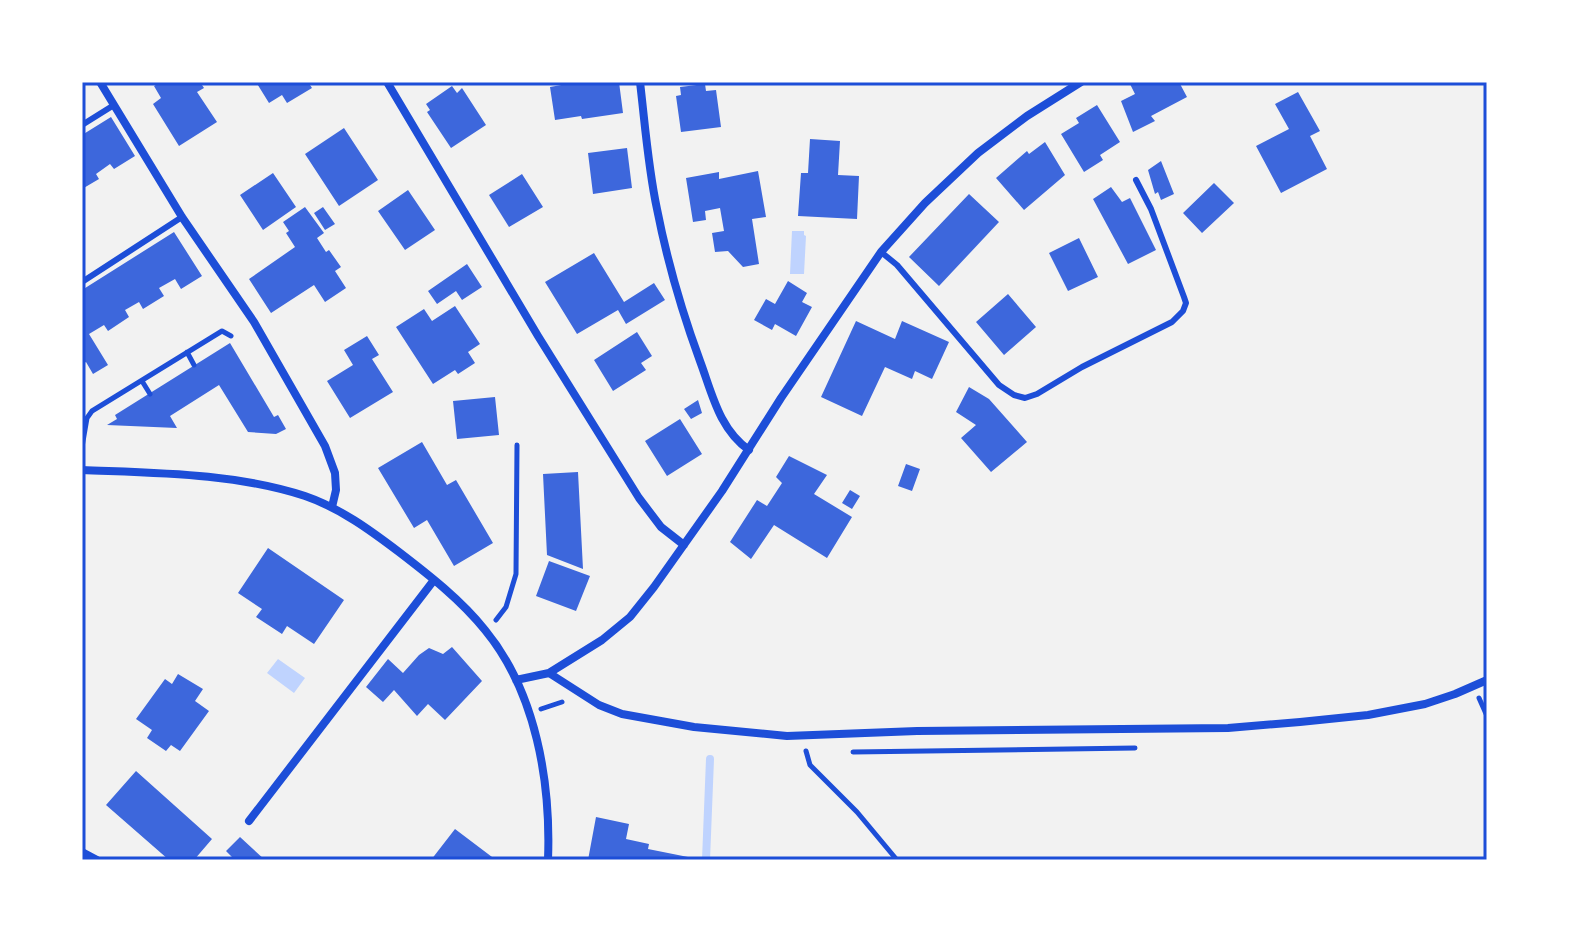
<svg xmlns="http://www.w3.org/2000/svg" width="1569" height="942" viewBox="0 0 1569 942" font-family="Barlow,sans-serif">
<rect width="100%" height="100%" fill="#f2f2f2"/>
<path fill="#bfd3fe" d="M792,231h12v4l2,1 -2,38h-14z
M278,659l27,19 -11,15 -27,-20z"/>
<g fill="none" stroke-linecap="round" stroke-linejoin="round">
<path stroke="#bfd3fe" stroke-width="8" d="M706,860l4,-101"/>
</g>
<path fill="#3d67dc" d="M161,82h39l4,6 -7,4 20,30 -38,24 -26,-42 8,-6 -7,-12z
M256,82h52l4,6 -25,15 -5,-8 -13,8z
M578,82h41l4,31 -41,6 -1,-3 -26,4 -5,-33z
M1129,82h50l8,15 -36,19 4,5 -22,11 -12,-31 14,-7z
M705,84l1,7 10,-1 5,37 -40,5 -5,-36 5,-1 -1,-8z
M452,86l5,7 5,-5 24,37 -35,23 -24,-36 3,-2 -4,-6z
M1298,92l22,39 -10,5 17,33 -46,24 -25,-47 33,-17 -14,-25z
M1097,105l23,37 -20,13 3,5 -19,12 -23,-38 18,-11 -3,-5z
M111,117l24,39 -21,13 -4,-5 -14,10 3,5 -17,10v-54z
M344,128l34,52 -39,26 -34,-52z
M810,139l30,2 -2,34 21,1 -2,43 -59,-3 3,-43h7z
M1045,142l20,33 -41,35 -28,-32 31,-27 2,3z
M627,148l5,40 -39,6 -5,-41z
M1161,161l13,33 -13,6 -3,-8 -3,2 -7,-24z
M758,171l8,46 -14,2 7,45 -16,3 -15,-16 -13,1 -3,-19 12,-2 -4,-23 -15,3 1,9 -13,2 -7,-44 33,-6v7z
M273,173l23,34 -33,23 -23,-35z
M522,174l21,33 -34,20 -20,-32z
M1214,183l20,20 -32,30 -19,-20z
M1111,187l11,15 8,-4 26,52 -28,14 -35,-65z
M408,190l27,40 -30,20 -27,-39z
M969,194l30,28 -60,64 -30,-29z
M305,207l19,26 -7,5 9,14 3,-2 12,17 -6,4 11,17 -21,14 -11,-17 -43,28 -22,-34 46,-32 -9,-14 3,-2 -6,-9z
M323,207l12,17 -10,6 -11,-17z
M174,232l28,44 -21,13 -6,-10 -16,9 5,8 -21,13 -4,-7 -14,8 4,7 -21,14 -4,-6 -15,9 19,31 -15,9 -7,-12 -4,2v-67l3,-2 -3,-5z
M1079,238l19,39 -30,14 -19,-38z
M594,253l30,49 30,-19 11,17 -39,24 -8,-14 -41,24 -32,-52z
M467,264l15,23 -20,13 -6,-9 -19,13 -9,-13z
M788,281l19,12 -5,9 10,5 -16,29 -21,-12 -3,6 -18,-10 12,-21 9,5z
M1008,294l28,33 -32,28 -28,-33z
M455,306l25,38 -12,8 7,11 -17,11 -3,-4 -22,14 -37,-57 28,-18 8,12z
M856,321l39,18 7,-18 47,21 -17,37 -17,-8 -3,8 -27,-12 -23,49 -41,-19z
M637,332l15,24 -11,7 5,7 -33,21 -19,-31z
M367,336l12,19 -7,4 21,33 -43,26 -23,-37 26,-16 -9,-15z
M230,343l44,74 4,-2 8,14 -10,5 -28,-2 -29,-47 -49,31 7,12 -70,-3 10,-6 -2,-4z
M969,387l20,12 38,43 -36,30 -30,-34 15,-13 -20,-13z
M495,397l4,38 -42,4 -4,-38z
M698,400l4,13 -11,6 -7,-10z
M680,419l22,35 -35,22 -22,-35z
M422,442l25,43 9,-5 37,63 -39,23 -27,-46 -13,8 -36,-60z
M789,456l38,19 -13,19 38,23 -25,41 -53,-33 -23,34 -21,-17 27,-42 10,6 15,-23 -6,-6z
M906,464l14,5 -8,22 -14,-5z
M578,472l5,97 -36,-14 -4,-81z
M850,490l10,6 -8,13 -10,-6z
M268,548l76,52 -30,44 -27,-18 -5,8 -26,-17 6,-8 -24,-16z
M549,561l41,15 -14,35 -40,-15z
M452,647l30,34 -37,39 -17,-16 -11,12 -23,-26 -11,12 -17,-15 22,-28 15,14 16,-18 10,-7 14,6z
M178,674l25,15 -8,12 14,10 -29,40 -9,-6 -5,6 -19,-13 5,-8 -16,-11 29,-40 7,5z
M136,771l76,68 -18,21h-25l-63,-55z
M596,817l33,7 -3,15 23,5 -1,5 40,8 -1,3h-99z
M455,829l41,31h-65z
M240,837l25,23h-30l-9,-9z"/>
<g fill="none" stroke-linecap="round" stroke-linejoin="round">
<path stroke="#1d4ed8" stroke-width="5" d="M187,352l7,13
M142,381l8,13
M82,447l5,-29 5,-7 130,-80 9,5
M496,620l10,-13 10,-33 1,-129
M1479,698l8,18
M541,709l21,-7
M806,751l4,14 47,47 40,48
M853,752l282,-4"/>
<path stroke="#1d4ed8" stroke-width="6" d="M82,125l32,-20
M881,252l16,13 102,120 15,10 11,3 12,-4 45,-27 90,-45 11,-11 3,-8 -2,-6 -33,-88 -15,-29
M82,282l100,-65"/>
<path stroke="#1d4ed8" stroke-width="8" d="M100,82l82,135 72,105 71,124 10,27 1,17 -4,17
M387,82l151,254 101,162 22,29 23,18
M640,82c5,42 8,85 17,127 10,51 25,103 43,152 12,32 19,68 49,89
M82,470c75,3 152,3 223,26 35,12 65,34 94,56 30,23 62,48 86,78 51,62 66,152 63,230
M549,673l50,32 23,9 72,13 93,9 130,-5 311,-3 72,-6 68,-7 57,-11 30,-10 32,-14
M516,680l33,-7 53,-33 28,-23 24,-30 68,-96 59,-93 100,-146 44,-49 53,-50 49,-37 54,-34
M249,821l185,-241
M82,852l15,8"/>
</g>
<rect width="1569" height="942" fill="none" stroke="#ffffff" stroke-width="168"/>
<rect x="84" y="84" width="1401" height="774" fill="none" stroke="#1d4ed8" stroke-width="3"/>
</svg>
